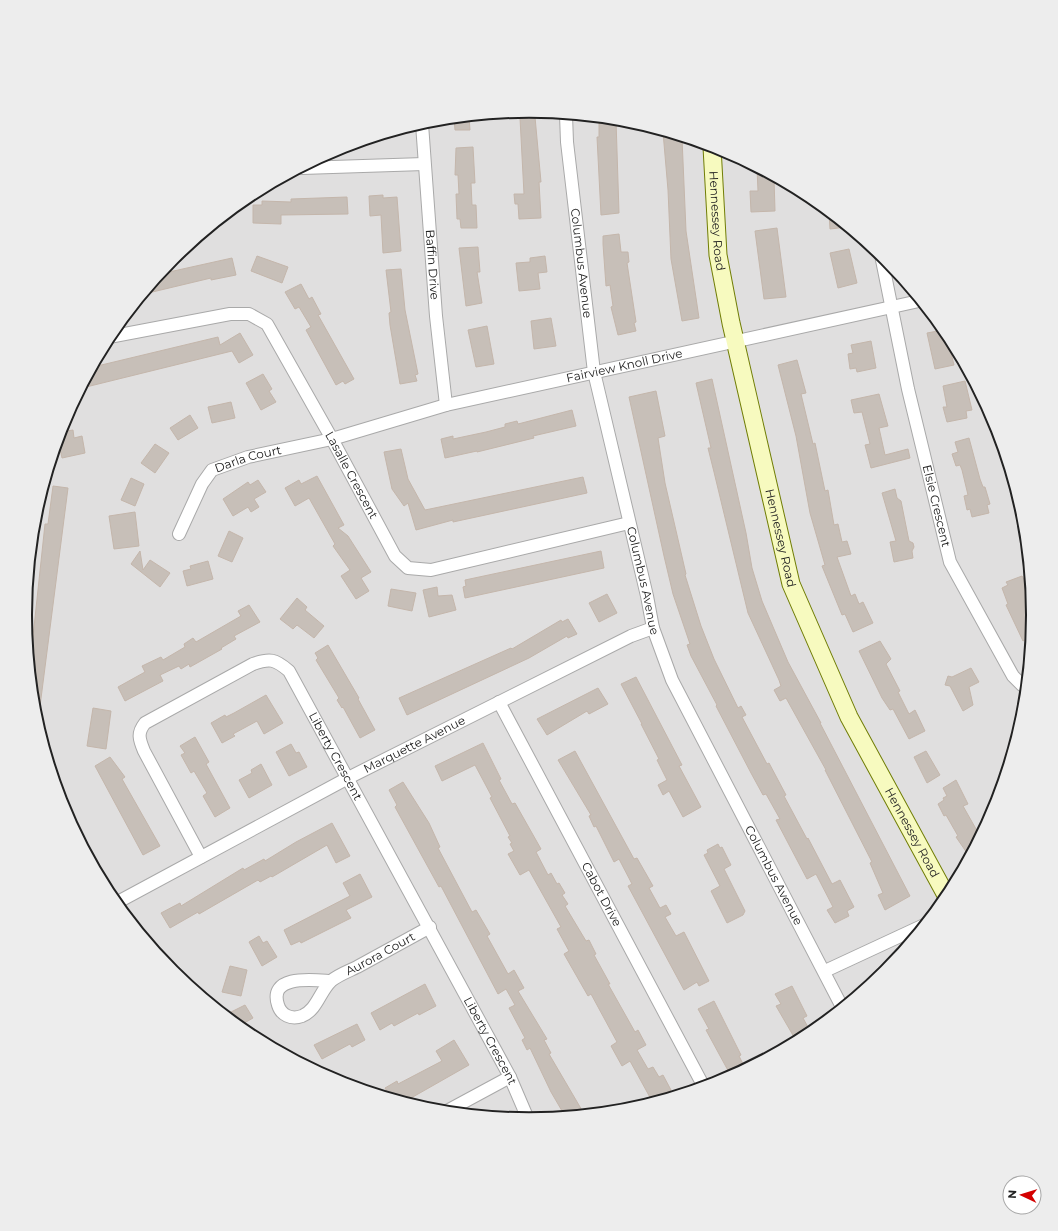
<svg xmlns="http://www.w3.org/2000/svg" width="1058" height="1231" viewBox="0 0 1058 1231" font-family="Montserrat,sans-serif">
<rect width="100%" height="100%" fill="#f2efe9"/>
<path fill="#e0dfdf" d="M27 615a502 502 0 1 1 1004 0a502 502 0 1 1-1004 0Z"/>
<path fill="#c7bfb8" stroke="#c4b6ab" d="M469,117l1,13h-15l-1,-11z
M535,117l6,65h-2l2,36 -22,1 -1,-15h-3l-1,-10h10l-4,-76z
M599,118l17,2 3,93 -18,2 -4,-78h2z
M663,132l19,6 4,93 13,87 -17,3 -11,-62 -3,-69z
M473,147l2,36h-4l1,22h4l1,23h-16l-1,-9h-3l-1,-25h3l-1,-19h-3l1,-27z
M757,168l17,10 1,33 -24,1 -1,-21h8z
M383,195v3l14,-1 4,54 -18,2 -2,-38 -11,1 -1,-20z
M347,197l1,17 -67,1v9l-28,-1v-18h9v-4l29,1v-3z
M829,213l18,14 -17,2z
M777,228l9,69 -22,2 -9,-68z
M619,234l2,18h7l1,10 -2,1 9,59 -2,1 2,8 -18,4 -7,-28 2,-1 -3,-21 -4,1 -3,-42v-8z
M478,247l2,25h-3l5,31 -16,3 -7,-58z
M849,249l8,34 -19,5 -8,-35z
M257,256l31,11 -6,16 -31,-12z
M545,256l2,16 -9,1 2,16 -21,2 -3,-28 14,-1v-4z
M232,258l4,17 -25,5v-2l-67,16 23,-28 2,6z
M401,269l4,41 13,64 -3,1 2,6 -17,3 -10,-59 -1,-12 2,-1 -5,-42z
M301,284l8,15 3,-2 9,17 -3,1 36,64 -9,5 -2,-3 -7,4 -30,-55 5,-3 -12,-20 -4,2 -10,-17z
M551,318l5,28 -22,3 -3,-28z
M487,326l7,38 -18,3 -8,-37z
M943,330l3,3 8,32 -19,4 -8,-36z
M240,333l13,22 -14,8 -7,-12 -150,37 11,-21 125,-30 2,8z
M871,341l5,27 -19,4 -1,-4 -6,1 -2,-15 5,-1 -2,-8z
M797,360l9,33 -5,1 12,50 2,-1 10,48 3,-1 6,35 4,-1 4,18 5,-1 4,13 -14,3 14,39 4,-2 4,10 4,-2 10,21 -20,9 -8,-18 -3,1 -20,-49 3,-1 -15,-52 -14,-77 -18,-71z
M263,374l9,15 -3,2 7,11 -15,8 -15,-27z
M712,379l34,154 6,35 10,33 26,61 33,61h-1l90,173 -25,14 -7,-15 5,-2 -13,-30 2,-1 -47,-92h1l-40,-72 -6,3 -6,-11 7,-4 -2,-6 -31,-67 -34,-141 -6,-24h3l-15,-65z
M965,381l7,29 -6,1 1,7 -20,4 -4,-15h4l-4,-21z
M656,391l9,45 -7,2 7,45 21,91 -1,1 16,51 13,33 24,49 3,-2 5,9 -4,2 25,47 2,-1 17,32 -2,1 23,43 1,-1 24,46 8,-4 14,27 -7,4 2,5 -14,7 -8,-13 6,-3 -17,-33 -9,5 -31,-59 4,-1 -14,-25 -3,1 -12,-22 -35,-67 1,-1 -26,-49 -4,-11 3,-1 -17,-50 -9,-38 -35,-159z
M879,394l9,32 -9,2 6,27 23,-6 2,9 -39,10 -6,-23 5,-1 -8,-32 -8,1 -3,-13z
M231,402l4,16 -23,5 -4,-16z
M572,410l4,16 -43,10 1,2 -57,14v-1l-32,7 -4,-19 12,-3v3l33,-7 19,-5v-3l12,-3 1,3z
M190,415l8,13 -20,12 -8,-12z
M73,430l1,8 8,-2 3,17 -23,5 -4,-18 3,-8z
M969,438l11,41 3,8h2l5,17 -3,1 2,8 -17,4 -2,-8 -3,1 -3,-14 4,-1 -6,-25 -2,-5 -4,1 -4,-12 6,-2 -3,-10z
M155,444l14,9 -14,20 -14,-10z
M401,449l7,30 17,31 158,-33 4,16 -134,29v-2l-37,10 -8,-27 -4,3 -12,-17 -8,-37z
M317,476l27,49 -6,3 10,8 23,36 -10,6 8,13 -13,8 -15,-23 9,-6 -17,-24 2,-2 -26,-46 -14,8 -10,-18 14,-8 2,4z
M131,478l13,6 -9,22 -14,-6z
M258,480l8,12 -12,7 5,8 -8,5 -3,-5 -15,9 -10,-17 25,-17 2,3z
M53,486l15,2 -29,226h-4l-7,-68h4l13,-122h3z
M895,489l2,9 4,3 8,40 4,2 1,4 -2,4 1,7 -19,4 -4,-20 6,-1 -14,-48z
M135,512l4,34 -25,3 -5,-33z
M229,531l14,7 -11,24 -14,-6z
M140,551l3,19 7,-10 20,13 -10,14 -29,-23z
M601,551l3,17 -139,30 -2,-11 3,-1 -1,-6z
M208,561l5,18 -26,7 -4,-15 8,-2 -1,-3z
M1022,576l8,14 3,26 -2,20 -8,5 -17,-36 2,-1 -6,-16 6,-3 -2,-3z
M437,587l1,9 14,-1 4,15 -27,7 -6,-27z
M391,589l25,4 -4,18 -24,-5z
M607,594l10,19 -18,9 -10,-19z
M297,598l10,9 -2,3 19,16 -10,12 -17,-13 -4,4 -13,-10z
M249,605l11,17 -26,14 2,3 -15,9 1,1 -32,18 -1,-3 -8,5 -2,-3 -19,9 3,6 -38,20 -7,-14 27,-15 -3,-6 19,-9 2,3 22,-13 -1,-3 9,-6 3,4 45,-26 -3,-5z
M568,619l9,15 -9,4 -1,-2 -38,22 -122,57 -8,-17 112,-50 1,1 49,-29 1,2z
M880,641l11,18 -5,5 14,27 -2,1 11,22 6,-4 10,21 -16,8 -16,-30 -3,1 -8,-12 -23,-47z
M328,645l31,53 -1,1 17,31 -15,8 -17,-31 -1,1 -5,-8 2,-2 -23,-38 2,-2 -3,-5z
M971,668l8,14 -10,5 4,18 -10,6 -13,-25 -5,-1 3,-9 4,1z
M636,677l46,88 -3,1 22,41 -18,10 -14,-26 -6,4 -5,-10 9,-5 -10,-20 2,-1 -18,-35h1l-21,-40z
M598,688l10,16 -19,10 -2,-3 -40,24 -10,-16z
M266,695l17,28 -19,11 -7,-13 -24,13 2,2 -13,7 -11,-20 14,-8 1,2 8,-4z
M93,708l18,3 -5,38 -19,-3z
M195,737l14,25 -3,2 24,44 -15,9 -12,-21 4,-3 -13,-22 -3,2 -10,-18 4,-2 -5,-7z
M483,743l18,36 -2,1 13,24 3,-1 26,46 -5,3 12,23 3,-2 6,11 2,-1 6,10 -3,2 6,9 -3,2 21,35 3,-1 7,14 -2,1 16,29h-2l27,48 3,-2 8,15 -9,5 11,19 5,-2 6,10 4,-2 8,15 -19,11 -22,-40 -8,5 -11,-20 6,-4 -26,-48 -3,2 -24,-42 5,-3 -12,-22 4,-2 -32,-57 -9,5 -12,-21 6,-3 -4,-7 2,-1 -4,-6 2,-1 -20,-38 2,-1 -17,-32 -33,16 -7,-15z
M291,744l5,9 3,-1 8,15 -18,9 -13,-24z
M575,751l59,108 3,-1 16,28 -4,2 11,20 6,-3 5,9 -6,3 11,19 8,-4 25,49 -10,5 -2,-4 -13,8 -56,-104 4,-2 -13,-25 -5,3 -18,-36 -2,1 -5,-11 2,-1 -33,-55z
M926,751l14,24 -13,8 -13,-26z
M110,757l15,20 -3,2 38,67 -17,9 -48,-89z
M261,764l11,21 -23,13 -10,-18 13,-7 -1,-3z
M956,780l12,24 -5,2 17,30 -8,14 -5,3 -11,-16 2,-1 -12,-21 -2,1 -6,-12 6,-4 -1,-2 4,-2 -4,-8z
M403,782l26,41 11,24 -2,1 34,64 4,-2 14,24 -3,2 21,38 6,-4 10,18 -6,3 29,48 -3,1 7,13 -2,1 34,58 -6,3 -12,1 -14,-24 -21,-44 -3,2 -5,-10 3,-2 -16,-30 6,-3 -9,-16 -8,5 -57,-108 -2,1 -44,-80 2,-2 -8,-15z
M332,823l18,33 -14,7 -9,-18 -55,32 -1,-1 -11,6 -2,-2 -59,34 -1,-2 -28,16 -9,-15 19,-10 1,3 62,-38 1,2 20,-11 1,2 31,-19z
M718,844l2,4 2,-1 9,18 -7,4 21,42 -2,4 -16,8 -16,-32 9,-5 -16,-31 4,-2 -1,-3z
M360,874l12,23 -26,13 5,8 -50,25 -1,-2 -9,4 -7,-15 66,-34 -7,-13z
M259,936l4,7 4,-2 10,16 -15,9 -13,-24z
M230,966l17,4 -6,26 -19,-4z
M425,984l11,22 -17,9 -1,-2 -24,13 -2,-3 -12,7 -9,-17z
M792,986l15,30 -4,2 6,11 -15,8 -18,-31 5,-2 -6,-10z
M714,1001l27,54 -2,1 6,12 -14,8 -25,-46 3,-1 -11,-20z
M245,1005l8,13 -14,8 -14,-11z
M357,1024l8,16 -13,7 -2,-3 -28,15 -8,-14z
M454,1040l15,25 -65,37 -13,-4 -6,-10 12,-7 1,3 44,-23 -6,-10z"/>
<g fill="none" stroke-linecap="round" stroke-linejoin="round">
<g stroke="#a9a9a9" stroke-width="14">
<g id="street">
<path id="s1" d="M566,115l1,27 27,230 53,224 6,32 19,52 170,327"/>
<path id="s2" d="M422,124l14,192 10,89"/>
<path d="M302,168l122,-4"/>
<path id="s3" d="M881,255l27,134 42,173 63,114 9,9 4,1"/>
<path id="s4" d="M109,337l121,-23h19l18,10 65,115 63,117 13,12 23,2 198,-47"/>
<path id="s5" d="M179,534l23,-50 10,-14 36,-13 84,-18 114,-34 473,-104"/>
<path id="s6" d="M499,702l205,385"/>
<path id="s7" d="M201,857l-57,-106c-5,-12 -7,-18 1,-28l108,-59c17,-6 22,-5 36,7l221,406 18,42"/>
<path id="s8" d="M116,903l232,-125 283,-142 22,-8"/>
<path d="M825,971l99,-46"/>
<path id="s9" d="M330,981c-16,-1 -62,-7 -52,24 3,10 13,15 24,11 15,-6 18,-25 29,-35 7,-6 18,-10 26,-14 24,-13 49,-27 73,-40"/>
<path d="M447,1111l63,-34"/>
</g>
</g>
<g stroke="#707d05" stroke-width="19">
<g id="secondary">
<path id="s10" d="M712,147l6,108 13,68 60,261 58,133 98,180"/>
</g>
</g>
<use href="#street" stroke="#fff" stroke-width="12"/>
<use href="#secondary" stroke="#f7fabf" stroke-width="17"/>
</g>
<g text-anchor="middle" stroke-width="4" stroke-linejoin="round" paint-order="stroke">
<g font-size="12" fill="#222" stroke="#fff">
<text dy="4" stroke="none"><textPath href="#s10" startOffset="74">Hennessey Road</textPath></text>
<text dy="4" stroke="none"><textPath href="#s1" startOffset="149">Columbus Avenue</textPath></text>
<text dy="4" stroke="none"><textPath href="#s2" startOffset="141">Baffin Drive</textPath></text>
<text dy="4" stroke="none"><textPath href="#s5" startOffset="498">Fairview Knoll Drive</textPath></text>
<text dy="4" stroke="none"><textPath href="#s5" startOffset="110">Darla Court</textPath></text>
<text dy="4" stroke="none"><textPath href="#s4" startOffset="336">Lasalle Crescent</textPath></text>
<text dy="4" stroke="none"><textPath href="#s3" startOffset="257">Elsie Crescent</textPath></text>
<text dy="4" stroke="none"><textPath href="#s10" startOffset="398">Hennessey Road</textPath></text>
<text dy="4" stroke="none"><textPath href="#s1" startOffset="473">Columbus Avenue</textPath></text>
<text dy="4" stroke="none"><textPath href="#s8" startOffset="338">Marquette Avenue</textPath></text>
<text dy="4" stroke="none"><textPath href="#s7" startOffset="410">Liberty Crescent</textPath></text>
<text dy="4" stroke="none"><textPath href="#s10" startOffset="722">Hennessey Road</textPath></text>
<text dy="4" stroke="none"><textPath href="#s1" startOffset="797">Columbus Avenue</textPath></text>
<text dy="4" stroke="none"><textPath href="#s6" startOffset="218">Cabot Drive</textPath></text>
<text dy="4" stroke="none"><textPath href="#s9" startOffset="202">Aurora Court</textPath></text>
<text dy="4" stroke="none"><textPath href="#s7" startOffset="734">Liberty Crescent</textPath></text>
</g>
</g>
<path d="M0 0H1058V1231H0ZM32 615a497 497 0 1 1 994 0a497 497 0 1 1-994 0Z" fill="#ededed" fill-rule="evenodd"/>
<path fill="none" stroke="#222" stroke-width="2" d="M32 615a497 497 0 1 1 994 0a497 497 0 1 1-994 0Z"/>
<g transform="translate(1022 1195) rotate(274)"><circle r="19" fill="#ffffff" stroke="#a7a7a7"/>
<path d="M0-3L7 15L0 10L-7 15Z" fill="#d40000"/>
<text y="-6" font-size="11" font-weight="bold" text-anchor="middle" fill="#222222">N</text>
</g>
</svg>
